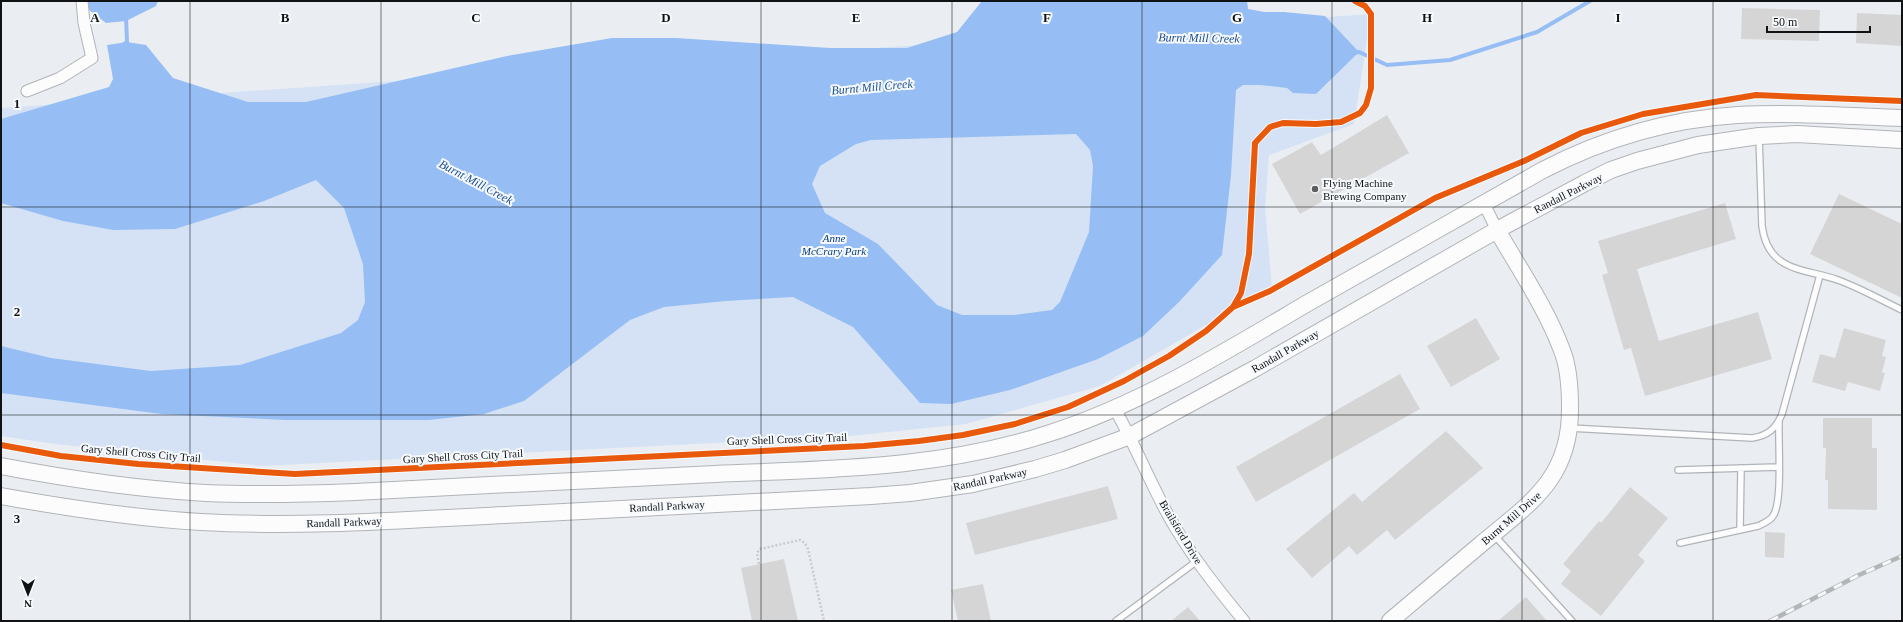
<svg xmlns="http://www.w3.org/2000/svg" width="1903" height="622" viewBox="0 0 1903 622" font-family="Georgia,serif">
<rect width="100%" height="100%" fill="#eaeef2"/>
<path fill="#d5e2f5" d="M1371,14l-17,110 -85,31 -4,53 7,79 -172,99 -134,38 -116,12 -588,30 -207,-22 -54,-8v-328z"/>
<path fill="#97bef4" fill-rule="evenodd" d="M84,1h74l-2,5 -30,15 -20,2 -17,-13z
M982,1h265l1,8 17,3h19l41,4 34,36 -43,42 -23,-1 -6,-5 -27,-3h-17l-7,5 -5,85 -9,80 -43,47 -36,34 -45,23 -88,31 -59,14 -31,-1 -67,-76 -60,-30 -67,4 -62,6 -34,13 -106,81 -40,13 -55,6h-144l-124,-6 -160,-21v-47l50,12 100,13 89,-6 101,-32 17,-13 7,-18 -2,-38 -19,-56 -28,-28 -52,21 -89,28 -62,1 -50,-9 -62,-18v-84l108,-32 4,-8 -6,-34 20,-3 19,3 27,33 75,24h58l201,-46 105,-18h64l154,10h77l50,-16zM1076,134l14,16 3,16 -4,66 -29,70 -8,8 -37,5h-53l-25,-10 -59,-61 -53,-31 -13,-29 8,-18 36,-22 15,-4z"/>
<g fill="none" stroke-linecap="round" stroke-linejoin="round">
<path stroke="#97bef4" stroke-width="4" d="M124,44l3,-2 -1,-25
M1354,53l5,-1 28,13 63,-5 87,-28 53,-31"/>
</g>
<path fill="#d6d5d6" d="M1742,8l78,2 -1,31 -78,-2z
M1857,13l45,2v31l-46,-3z
M1387,115l22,38 -109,61 -28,-50 40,-22 9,13z
M1839,194l63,30v74l-92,-44z
M1725,203l11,36 -99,30 22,72 99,-29 14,47 -127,37 -14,-48 -7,2 -22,-75 6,-2 -10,-32z
M1476,318l24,41 -49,28 -24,-41z
M1844,328l42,12 -4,16 4,1 -4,15 3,1 -5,18 -32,-9 -3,9 -33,-9 8,-28 15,4z
M1400,374l20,35 -164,93 -20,-35z
M1823,418h49v30h5v62l-49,-1v-29h-3l1,-32h-3z
M1446,431l37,37 -88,72 -8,-10 -30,25 -8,-9 -37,32 -26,-29 68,-56 8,9z
M1108,486l10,33 -143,36 -9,-32z
M1630,487l38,31 -30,37 7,6 -44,55 -40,-32 10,-13 -8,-7 36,-43 2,2z
M1765,532l20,1 -1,25 -19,-1z
M784,559l14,62h-46l-11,-53z
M983,584l8,37h-33l-7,-31z
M1526,597l21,24h-49z
M1188,607l12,14h-29z"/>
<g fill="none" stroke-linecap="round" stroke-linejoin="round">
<g stroke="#b1b4b7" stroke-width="8">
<path id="lane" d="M1759,136l3,90c6,47 43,42 76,54 22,8 43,20 64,30
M1570,428l182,10c15,-2 24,-9 30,-24l38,-139
M1678,470l100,-3
M1740,529l1,-61
M1494,535l78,86
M1680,543l78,-17c6,-3 12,-5 15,-10 10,-14 5,-75 6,-94
M1116,621l81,-60"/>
</g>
<g stroke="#b1b4b7" stroke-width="13">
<path id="street" d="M27,91l33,-13 32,-20 -8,-35 -2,-22
M1484,204l13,26
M1115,409c19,34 34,71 53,106 21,38 48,72 76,106"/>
</g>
<g stroke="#b1b4b7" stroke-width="18">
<path id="secondary" d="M1,466c68,13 136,23 205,27 50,2 99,1 149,-1 120,-6 240,-13 360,-18 112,-5 224,-5 332,-40 92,-29 176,-81 259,-130 79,-45 158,-89 237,-134 60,-31 127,-51 195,-55 54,-3 109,1 164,3
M1,496c66,12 133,22 200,26 108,6 216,-3 324,-8 115,-6 231,-12 346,-18l39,-3 63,-9 62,-15 30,-9 65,-24 126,-68 241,-138 88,-47 26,-13 26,-9 61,-16 61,-9 38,-2 105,6
M1390,621c30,-25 60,-51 90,-76 50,-42 91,-66 90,-138 0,-18 -1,-37 -7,-54 -16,-44 -43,-83 -66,-123"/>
</g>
<path stroke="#cbcbcd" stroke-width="2.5" stroke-dasharray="2 2" stroke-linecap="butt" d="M759,564l-2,-11 3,-4 40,-9 5,3 3,6 16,72"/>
<use href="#lane" stroke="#fcfcfd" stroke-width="5.5"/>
<use href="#street" stroke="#fcfcfd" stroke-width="11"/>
<use href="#secondary" stroke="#fcfcfd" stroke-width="16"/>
<g stroke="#b4b5b6" stroke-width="4.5">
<path id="rail" d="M1770,621l89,-46 43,-19"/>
</g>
<use href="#rail" stroke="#f7fafd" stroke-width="3" stroke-dasharray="9" stroke-linecap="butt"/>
<g stroke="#f7fafd" stroke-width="8">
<path id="cycleway" d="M1233,307l37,-16 165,-93 89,-37 57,-28 62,-19 113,-19 146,6
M1,445l60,11 77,8 157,10 569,-28 55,-5 44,-6 52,-11 53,-17 56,-26 45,-25 37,-25 27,-24 8,-14 8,-39 6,-111 15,-16 13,-4 33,1 25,-2 19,-9 6,-8 5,-17v-74l-6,-8 -10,-5"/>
</g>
<use href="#cycleway" stroke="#e8590c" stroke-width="6"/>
</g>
<path fill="none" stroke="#101214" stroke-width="1" stroke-opacity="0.55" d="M190,1v620M381,1v620M571,1v620M761,1v620M952,1v620M1142,1v620M1332,1v620M1522,1v620M1713,1v620M1,207h1901M1,415h1901"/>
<circle fill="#5c5f62" stroke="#f7fafd" stroke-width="1.5" cx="1315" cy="189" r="4"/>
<g text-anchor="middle" stroke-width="4" stroke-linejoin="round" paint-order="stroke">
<g font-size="11" fill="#101214" stroke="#f7fafd" text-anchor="start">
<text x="1323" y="187">Flying Machine<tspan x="1323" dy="13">Brewing Company</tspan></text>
</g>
<g font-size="11" fill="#101214" stroke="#f7fafd">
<text transform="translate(1568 193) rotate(-27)" y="4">Randall Parkway</text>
<text transform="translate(1285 351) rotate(-30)" y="4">Randall Parkway</text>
<text transform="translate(787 439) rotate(-2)" y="4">Gary Shell Cross City Trail</text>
<text transform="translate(141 453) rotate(5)" y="4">Gary Shell Cross City Trail</text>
<text transform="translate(463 456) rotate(-3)" y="4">Gary Shell Cross City Trail</text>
<text transform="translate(990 479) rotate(-12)" y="4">Randall Parkway</text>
<text transform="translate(667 506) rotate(-3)" y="4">Randall Parkway</text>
<text transform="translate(1511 518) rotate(-41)" y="4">Burnt Mill Drive</text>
<text transform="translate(344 522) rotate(-2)" y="4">Randall Parkway</text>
<text transform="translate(1181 532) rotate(59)" y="4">Brailsford Drive</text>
</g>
<g font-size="11" font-style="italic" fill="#063c7f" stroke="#f7fafd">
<text x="834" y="242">Anne<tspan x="834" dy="13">McCrary Park</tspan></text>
</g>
<g font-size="12" font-style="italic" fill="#184b8f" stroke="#f7fafd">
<text transform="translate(1199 38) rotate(1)" y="4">Burnt Mill Creek</text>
<text transform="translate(872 87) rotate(-5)" y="4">Burnt Mill Creek</text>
<text transform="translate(476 182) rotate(28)" y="4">Burnt Mill Creek</text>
</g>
</g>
<g font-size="13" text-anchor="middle" font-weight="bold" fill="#101214" stroke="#f7fafd" stroke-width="4" stroke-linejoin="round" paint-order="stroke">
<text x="95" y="22">A</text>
<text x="285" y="22">B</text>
<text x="476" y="22">C</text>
<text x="666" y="22">D</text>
<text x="856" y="22">E</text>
<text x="1047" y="22">F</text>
<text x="1237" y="22">G</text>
<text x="1427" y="22">H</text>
<text x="1618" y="22">I</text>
<text x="17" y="108">1</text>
<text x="17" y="316">2</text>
<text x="17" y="523">3</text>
</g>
<rect width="1903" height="622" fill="none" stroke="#101214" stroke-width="4"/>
<g transform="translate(28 594) rotate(180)" stroke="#f7fafd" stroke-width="3" paint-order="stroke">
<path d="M0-3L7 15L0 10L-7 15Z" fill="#101214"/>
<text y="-6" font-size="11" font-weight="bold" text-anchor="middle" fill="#101214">N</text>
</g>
<path d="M1767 26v6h103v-6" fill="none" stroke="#101214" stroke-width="2"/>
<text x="1773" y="26" font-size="12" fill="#101214" stroke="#f7fafd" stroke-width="3" paint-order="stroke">50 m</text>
</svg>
